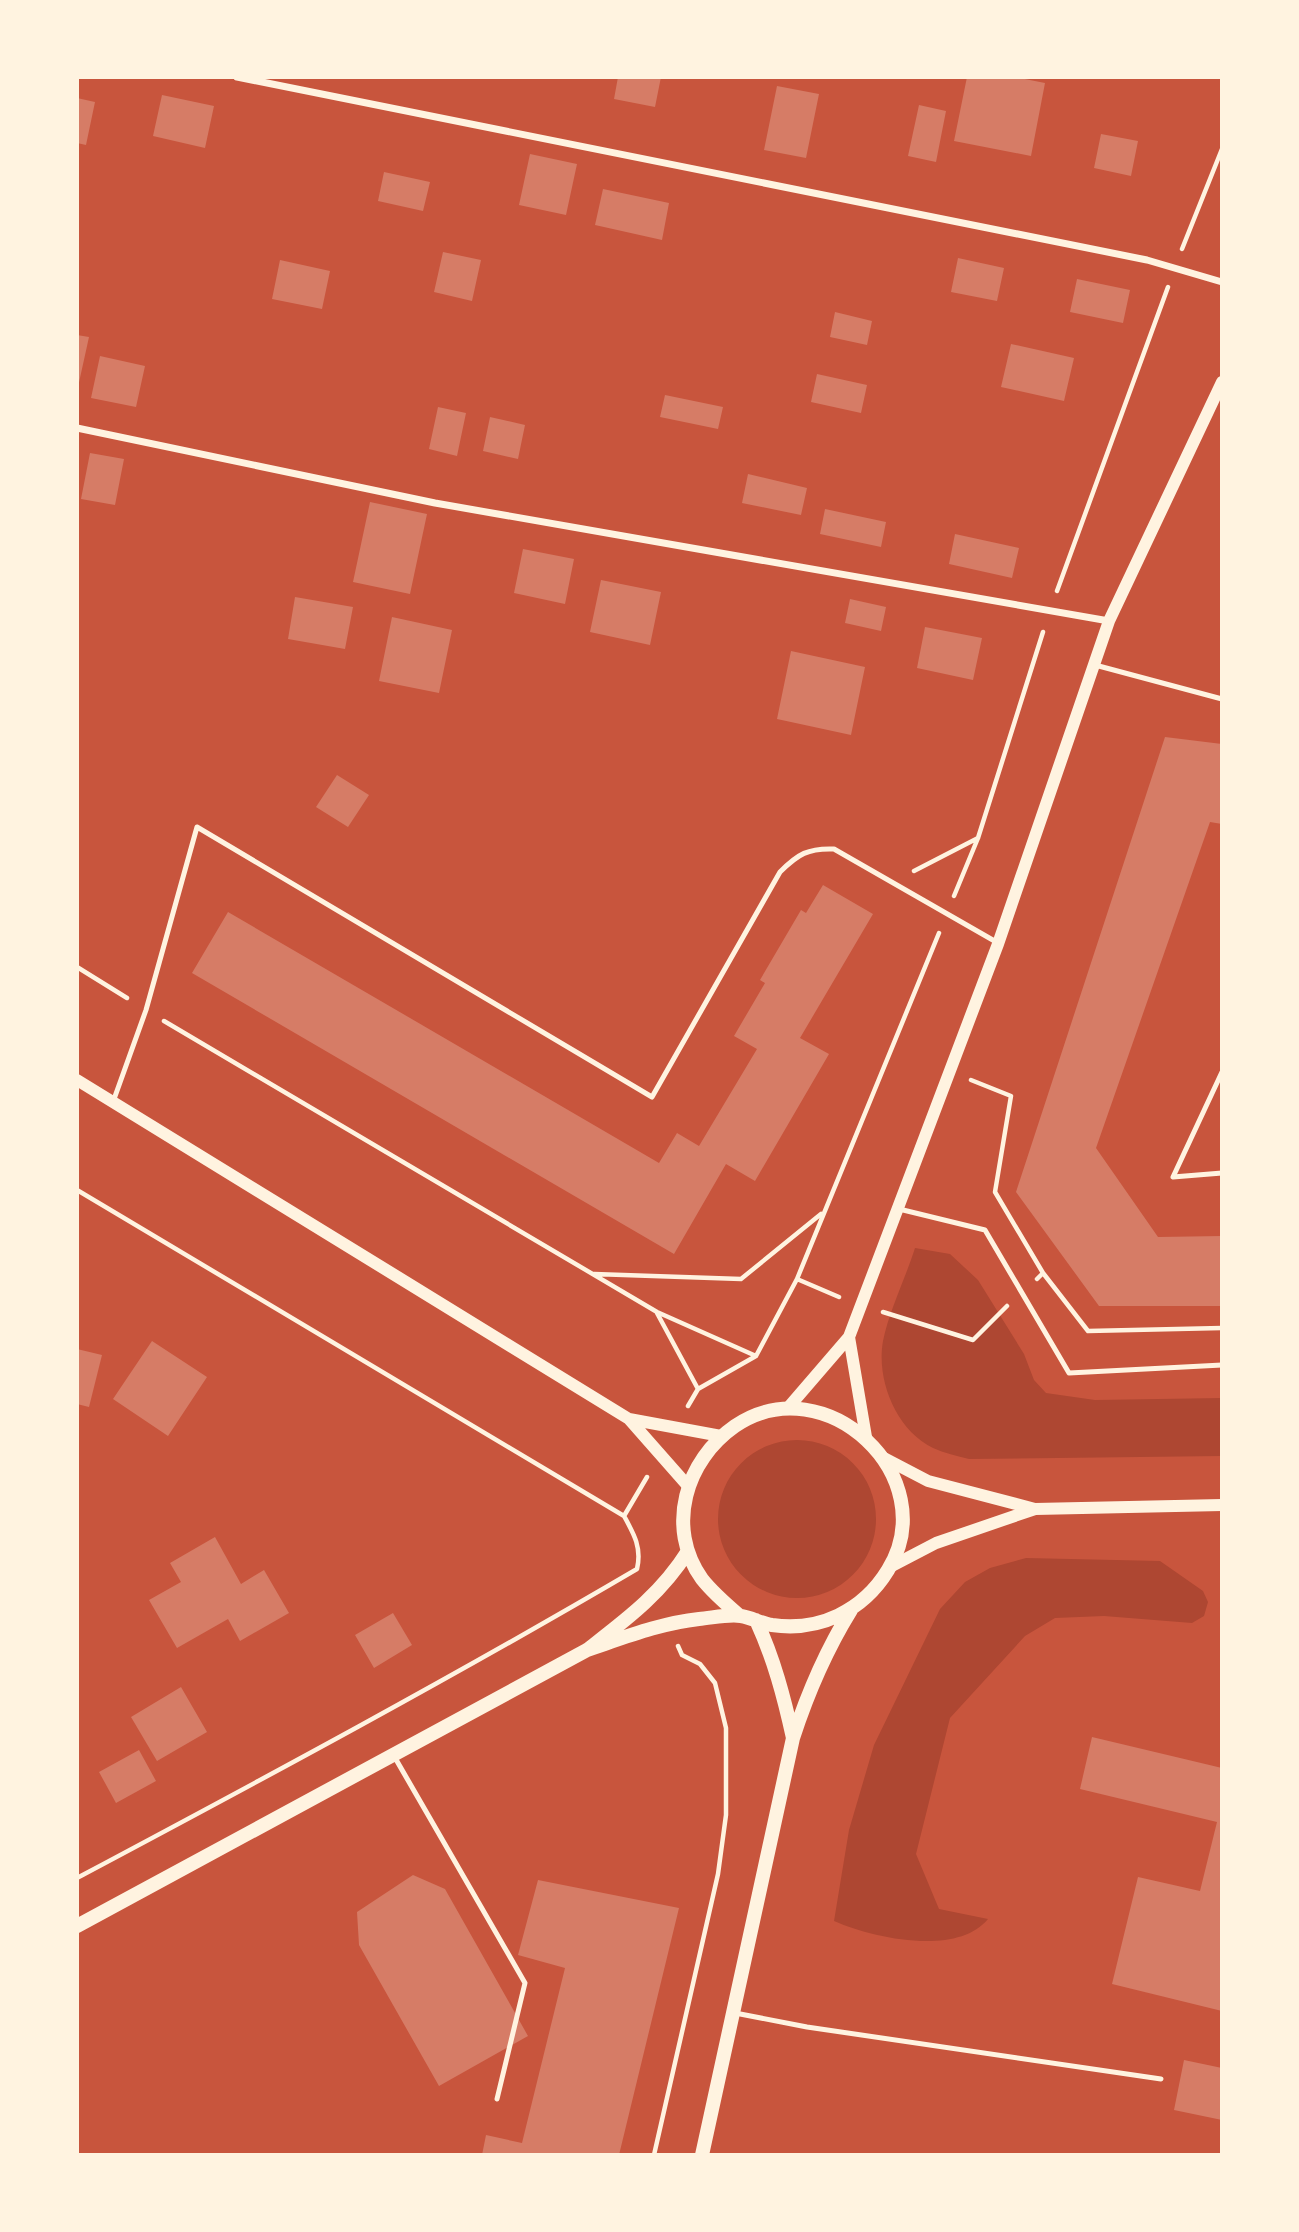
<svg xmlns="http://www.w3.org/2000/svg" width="1299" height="2232" viewBox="0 0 1299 2232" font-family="'Alegreya Sans',sans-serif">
<rect width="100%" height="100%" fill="#c8553d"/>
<path fill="#ae4732" d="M915,1248l35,6 28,26 46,74 10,26 12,13 49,7 127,-2v58l-253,3c-12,-3 -25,-6 -36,-11 -37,-18 -57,-68 -50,-107 6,-30 23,-64 32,-93z
M718 1519a79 79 0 1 1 158 0a79 79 0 1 1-158 0Z
M1026,1558l134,3 43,30 5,11 -4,14 -12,7 -88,-7 -49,2 -30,18 -75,82 -34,136 23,55 49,10c-31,38 -115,19 -154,2l15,-91 25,-85 66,-136 25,-27 25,-14z"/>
<path fill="#d67c66" d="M618,77h43l-6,30 -41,-8z
M967,77h48l30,6 -14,73 -77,-15z
M777,86l42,8 -13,64 -42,-8z
M162,95l52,11 -9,42 -52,-12z
M77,98l18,4 -9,43 -9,-2z
M919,105l27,6 -10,51 -28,-6z
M1101,134l37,7 -7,35 -37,-8z
M530,154l47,10 -11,51 -47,-10z
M384,172l46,10 -7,29 -45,-10z
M603,189l66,14 -7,37 -67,-15z
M443,252l38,8 -9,41 -38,-9z
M958,258l46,10 -7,33 -46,-9z
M280,260l50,11 -8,38 -50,-10z
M1077,279l53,11 -7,33 -53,-11z
M835,312l37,9 -5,24 -37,-8z
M77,335l12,2 -11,50h-1z
M1011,344l63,14 -10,43 -63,-14z
M100,356l45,10 -9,41 -45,-9z
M817,374l50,11 -6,28 -50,-11z
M665,395l58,12 -5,22 -58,-12z
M438,407l28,6 -9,43 -28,-7z
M490,417l35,8 -7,34 -35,-8z
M90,453l34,6 -9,46 -34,-6z
M748,474l59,14 -6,27 -59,-12z
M370,502l57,12 -17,80 -57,-12z
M825,509l61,13 -5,25 -61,-13z
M955,534l64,14 -7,30 -63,-14z
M523,549l51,10 -9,45 -51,-11z
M601,580l60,12 -11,53 -60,-13z
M295,597l58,10 -8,42 -57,-10z
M850,599l36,8 -5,24 -36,-8z
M392,617l60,13 -13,63 -60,-12z
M925,627l57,11 -9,42 -56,-12z
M791,651l74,16 -14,68 -74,-16z
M1165,737l57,7v80l-12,-2 -114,326 62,89 64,-1v70h-123l-83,-114z
M337,775l32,20 -21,32 -32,-20z
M823,885l50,29 -73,124 29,16 -74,127 -29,-17 -52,90 -482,-281 36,-61 431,251 18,-30 22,13 58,-97 -23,-13 31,-53 -5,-3 41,-70 5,3z
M152,1341l55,36 -39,59 -55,-37z
M77,1349l25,6 -13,52 -12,-3z
M215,1537l26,47 23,-14 25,43 -49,28 -12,-22 -51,29 -28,-48 32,-18 -11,-19z
M393,1613l19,32 -38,23 -19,-33z
M181,1687l26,45 -50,29 -26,-44z
M1092,1737l130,31v243l-110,-27 26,-107 62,14 17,-69 -137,-33z
M139,1750l17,31 -40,22 -17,-31z
M413,1875l32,14 83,147 -89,50 -80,-141 -2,-33z
M538,1880l141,28 -60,247h-137l4,-20 36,8 43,-175 -47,-13z
M1184,2060l38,8v52l-48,-10z"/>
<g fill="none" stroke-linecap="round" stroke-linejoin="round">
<path stroke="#fff3e0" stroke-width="4.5" d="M1182,249l40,-100
M1057,591l111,-304
M914,871l64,-33
M954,896l24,-58 65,-206
M77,967l50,31
M164,1021l493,291 99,44
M971,1080l40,16 -16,96 48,81 -6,6
M77,1190l547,326c10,18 18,32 13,53 -184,108 -372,209 -560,309
M1043,1273l45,58 134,-3
M594,1274l147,5 80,-65
M797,1279l142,-346
M883,1312l90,28 34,-34
M657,1313l41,76
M688,1406l10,-17 58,-33 41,-77 42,18
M624,1516l23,-39
M654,2155l64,-281 8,-59v-87l-11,-45 -15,-19 -18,-9 -4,-9"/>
<path stroke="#fff3e0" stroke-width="5" d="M1095,665l127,34
M1222,1072l-49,105 49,-4
M113,1102l33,-92 51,-183 455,270 128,-225c18,-18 28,-24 54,-23l164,94
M899,1209l86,21 84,143 153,-8
M394,1756l131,227 -28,116
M735,2013l72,14 354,52"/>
<path stroke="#fff3e0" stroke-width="7" d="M237,77l910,183 75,22
M77,428l358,75 674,118"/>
<path stroke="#fff3e0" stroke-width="12" d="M77,1080l552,339 59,67
M849,1337l17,100
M787,1409l62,-72 149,-393 111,-323 113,-239
M629,1419l92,17
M884,1458l44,23 107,28 187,-4
M890,1567l46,-24 99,-34"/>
<path stroke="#fff3e0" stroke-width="14" d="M756,1620c18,39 28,77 37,118
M587,1650c36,-12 74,-27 112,-31 13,-1 29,-5 42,-3 11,2 20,7 31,9 47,7 91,-14 116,-55 57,-93 -63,-205 -153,-144 -49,34 -70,101 -33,153 11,14 24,25 38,37
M77,1926l510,-276c40,-31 74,-56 101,-99
M702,2155l91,-417c15,-46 32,-86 58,-128"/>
</g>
<rect width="1299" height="2232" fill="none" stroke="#fff3e0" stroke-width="158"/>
</svg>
